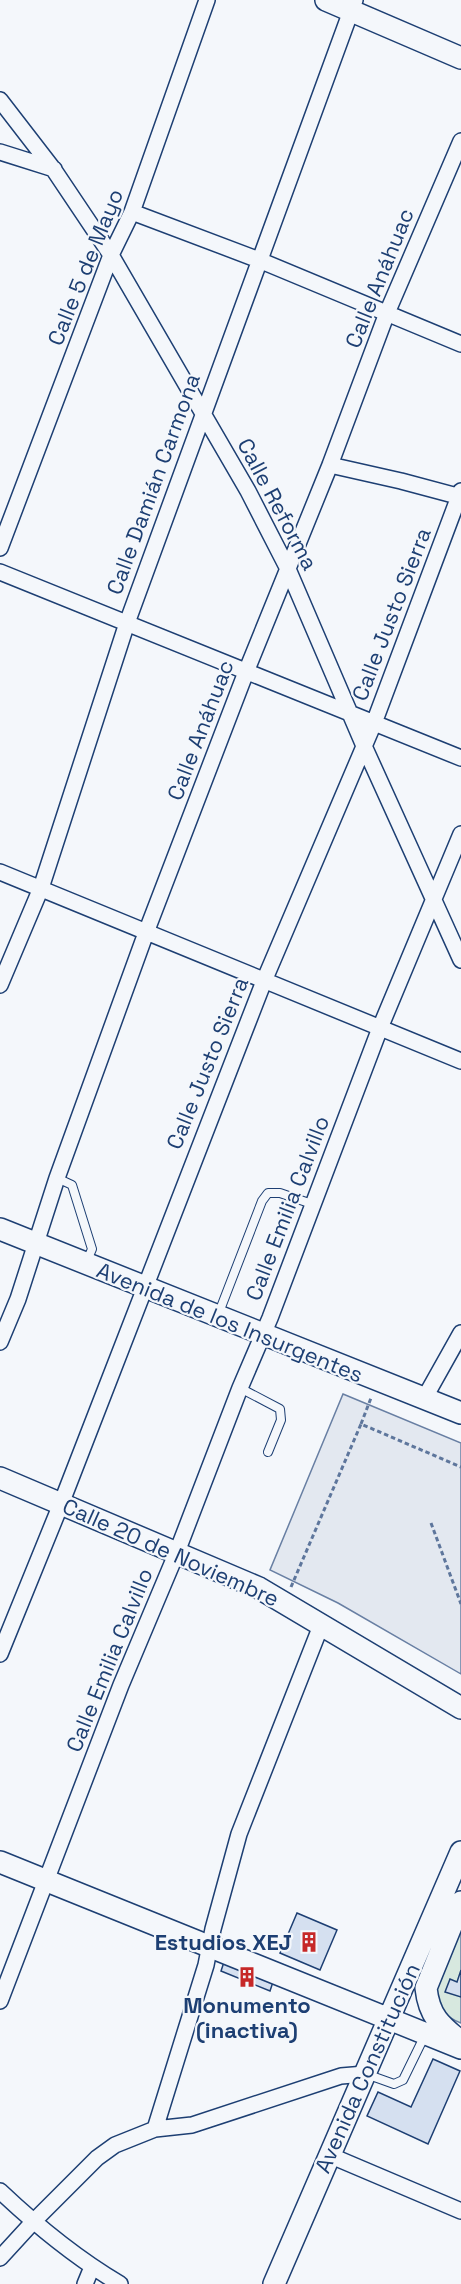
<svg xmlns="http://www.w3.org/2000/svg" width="461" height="2284" viewBox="0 0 461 2284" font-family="'Space Grotesk',sans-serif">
<rect width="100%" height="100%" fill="#f4f7fb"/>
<path fill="#d7e8df" stroke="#687fa3" stroke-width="1.5" d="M461,1924v99c-47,-17 -13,-69 0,-99z"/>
<path fill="#e3e8f0" stroke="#687fa3" stroke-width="1.5" d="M343,1394l118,49v231l-123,-71 -68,-33z"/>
<path fill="#d5e0f0" stroke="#1d3f73" stroke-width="1.5" d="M297,1913l40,17 -17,40 -40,-17z
M224,1962l49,20 -3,9 -49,-20z
M461,1970v27l-16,-5 5,-13 7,3z
M433,2059l27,12 -32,73 -61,-28 11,-24 33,15z"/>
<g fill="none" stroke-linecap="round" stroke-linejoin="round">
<g stroke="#1d3f73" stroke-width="10">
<path id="lane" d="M57,1178l15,7 20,64 -6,14
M218,1315l44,-114 6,-8h12l32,11
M240,1388l40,21 1,11 -13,32
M366,2074l28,10 9,-4 22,-45"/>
</g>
<g stroke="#1d3f73" stroke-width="18">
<path id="street" d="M0,100l54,70 57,85 137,236 40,78 76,177 97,214
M0,152l54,17
M132,212l127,48 202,84
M330,465l71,16 60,16
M0,548l111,-293 21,-43 75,-212
M0,572l461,186
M0,872l461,189
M0,985l41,-97 86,-265 228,-623
M0,1342l18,-43 39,-121 90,-248 99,-258 84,-207 57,-152 74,-172
M424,1399l37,-66
M0,1654l61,-150 203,-523 110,-258 87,-232
M0,2001l121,-316 56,-133 63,-164 30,-70 110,-290 81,-194
M155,2129l51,-164 7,-36 26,-95 83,-211
M329,2155l132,56
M0,2191c37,35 76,67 120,93
M0,2258l33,-36 64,-64 18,-13 40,-16 37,-4 149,-49 24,-2
M85,2284l7,-17"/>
</g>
<g stroke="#1d3f73" stroke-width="24">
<path id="secondary" d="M326,0l135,58
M0,1229l461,184
M0,1478l259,110 202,120
M0,1862l461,186
M461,2042c-21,-17 -32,-26 -35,-54l35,-86
M274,2284l187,-432"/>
</g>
<path stroke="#5e769c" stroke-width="3" stroke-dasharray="4.5 3" stroke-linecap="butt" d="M361,1424l10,-26
M431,1523l30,81
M291,1587l70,-163 100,43"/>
<use href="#lane" stroke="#f4f7fb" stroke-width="8"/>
<use href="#street" stroke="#f4f7fb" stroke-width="15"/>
<use href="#secondary" stroke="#f4f7fb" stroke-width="21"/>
</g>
<defs>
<g id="building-bare" transform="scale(1.62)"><path d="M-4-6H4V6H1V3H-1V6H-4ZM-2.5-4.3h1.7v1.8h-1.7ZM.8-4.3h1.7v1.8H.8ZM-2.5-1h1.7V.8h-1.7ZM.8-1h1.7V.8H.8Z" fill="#c62828" stroke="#f4f7fb" stroke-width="2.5" paint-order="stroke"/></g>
</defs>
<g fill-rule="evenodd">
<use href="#building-bare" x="309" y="1942"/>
<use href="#building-bare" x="247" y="1977"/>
</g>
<g text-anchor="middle" stroke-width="4.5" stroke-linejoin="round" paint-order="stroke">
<g font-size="22" fill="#1d3f73" stroke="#f4f7fb">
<text transform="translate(85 267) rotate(-68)" y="8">Calle 5 de Mayo</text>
<text transform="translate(379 278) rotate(-68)" y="8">Calle Anáhuac</text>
<text transform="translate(153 484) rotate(-70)" y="8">Calle Damián Carmona</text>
<text transform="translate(278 504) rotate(62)" y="8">Calle Reforma</text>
<text transform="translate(391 614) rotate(-69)" y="8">Calle Justo Sierra</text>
<text transform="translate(200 730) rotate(-69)" y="8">Calle Anáhuac</text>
<text transform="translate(207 1063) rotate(-68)" y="8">Calle Justo Sierra</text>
<text transform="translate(287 1208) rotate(-69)" y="8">Calle Emilia Calvillo</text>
<text transform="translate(230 1322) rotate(22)" y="8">Avenida de los Insurgentes</text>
<text transform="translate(171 1552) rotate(24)" y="8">Calle 20 de Noviembre</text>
<text transform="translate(109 1660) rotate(-68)" y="8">Calle Emilia Calvillo</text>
<text transform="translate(367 2068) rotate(-66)" y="8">Avenida Constitución</text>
</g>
<g font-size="22" font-weight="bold" fill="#1d3f73" stroke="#f4f7fb" text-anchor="end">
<text x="292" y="1950">Estudios XEJ</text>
<text x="247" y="2013" text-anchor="middle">Monumento<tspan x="247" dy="25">(inactiva)</tspan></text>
</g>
</g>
</svg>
